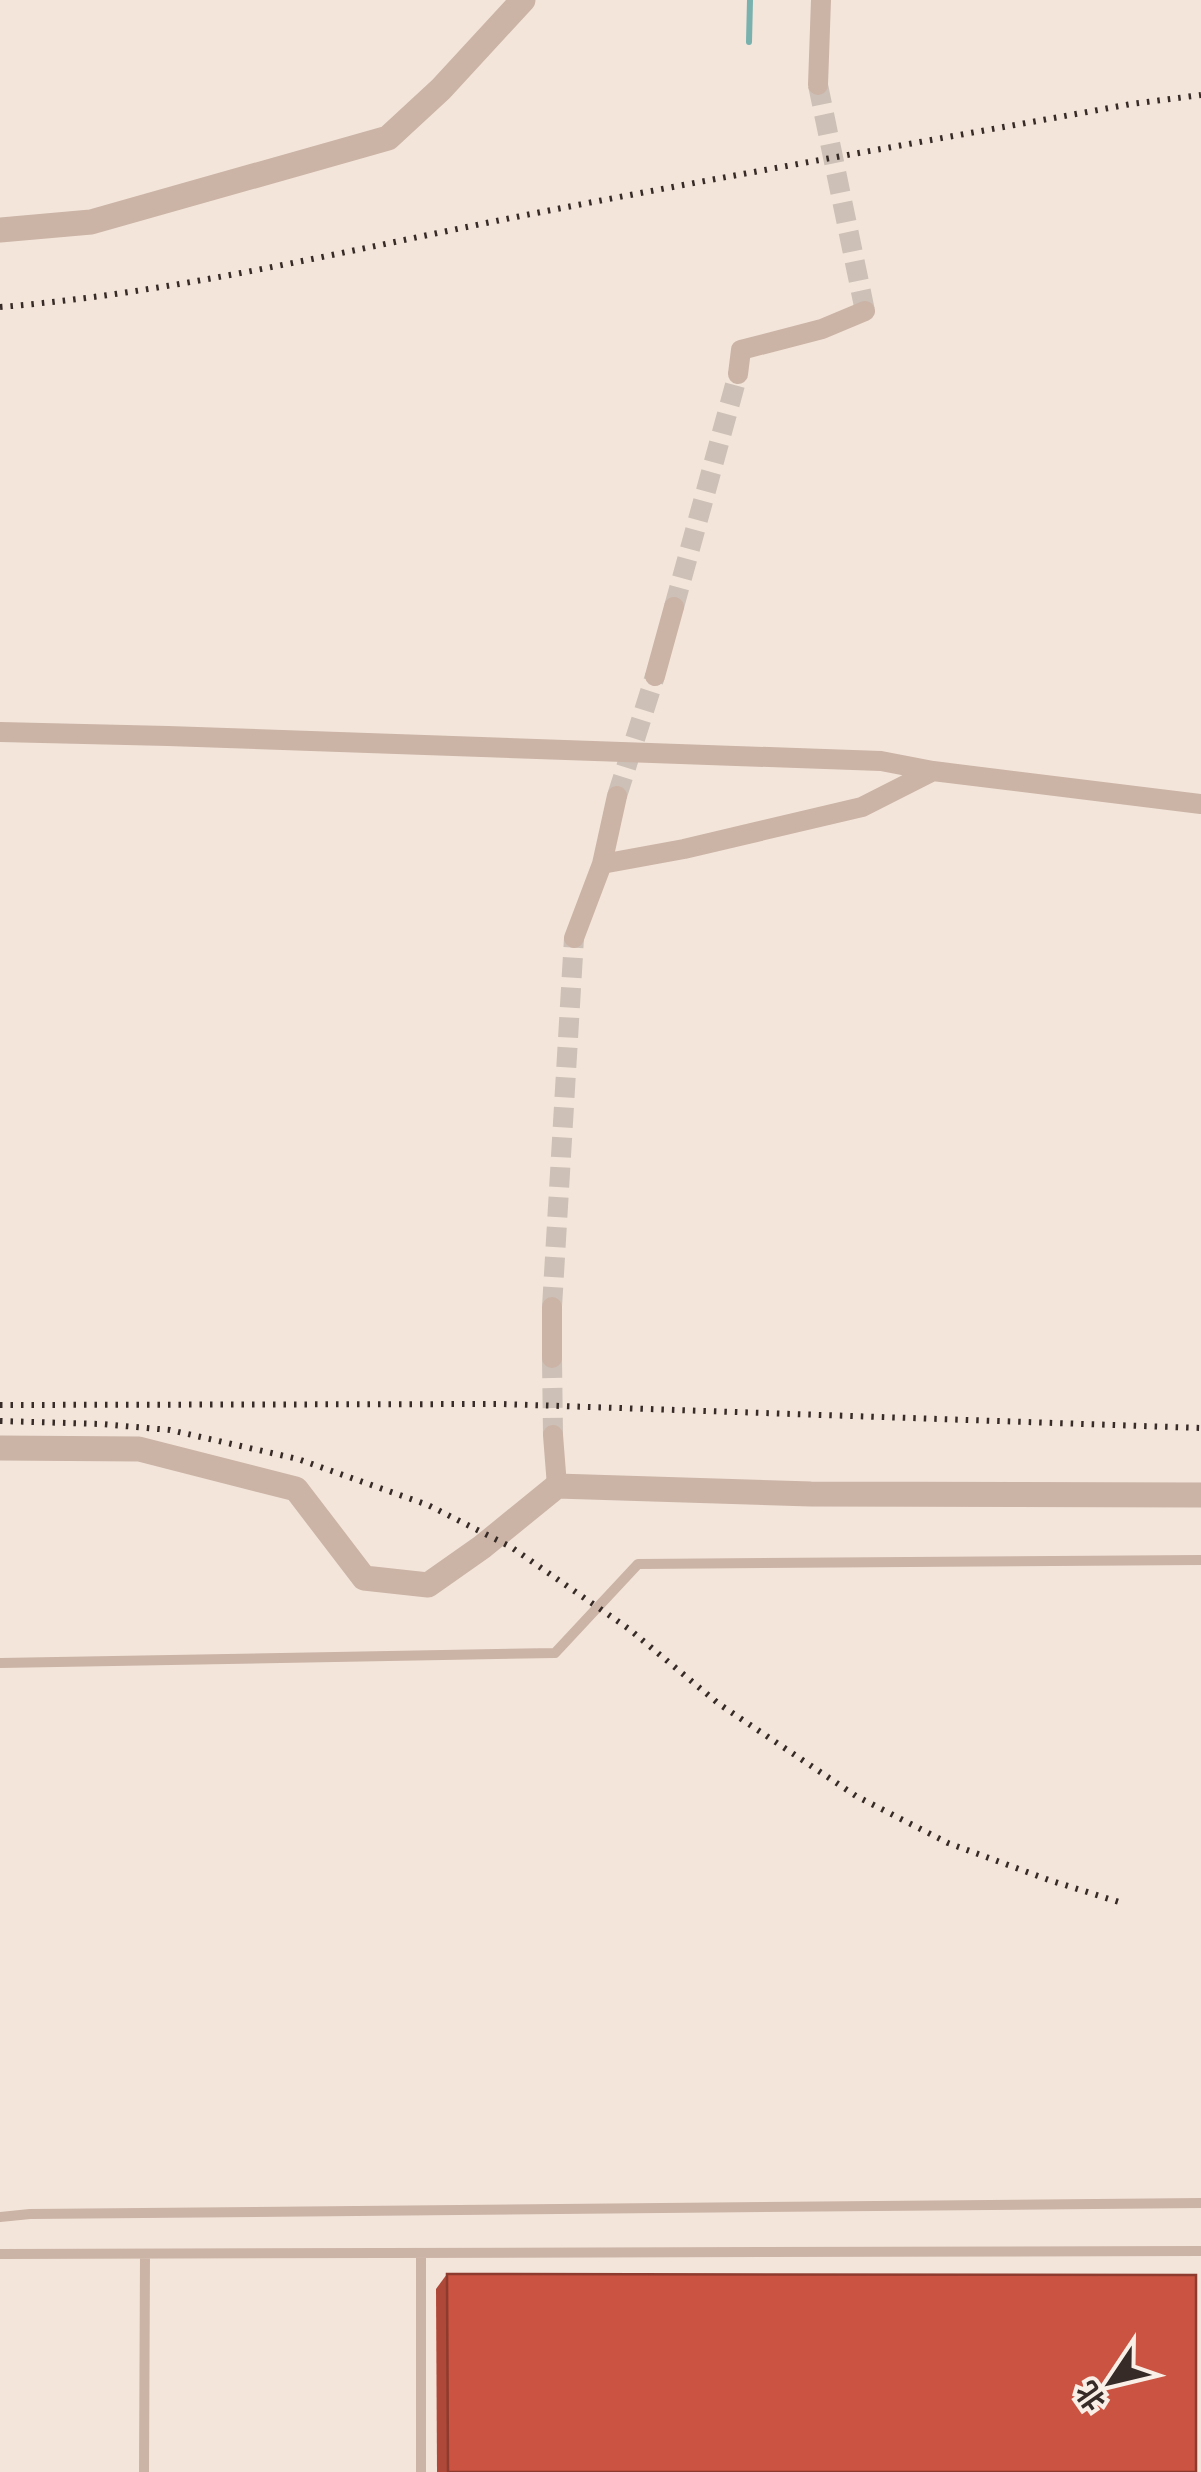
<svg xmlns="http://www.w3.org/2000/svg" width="1201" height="2472" viewBox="0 0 1201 2472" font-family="Overpass,'Noto Sans SC',sans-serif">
<rect width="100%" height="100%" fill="#f3e5da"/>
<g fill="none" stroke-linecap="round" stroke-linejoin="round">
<path stroke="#78b1ad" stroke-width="6" d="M749,42l1,-42"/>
<path stroke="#cdc0b6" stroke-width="20" stroke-dasharray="20 10" stroke-linecap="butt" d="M818,85l47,226
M674,607l64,-233
M617,796l38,-120
M552,1307l22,-369
M552,1358l1,77"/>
<path stroke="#cbb3a6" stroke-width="10" d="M0,1663l555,-10 83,-89 563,-4
M0,2217l30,-3 1171,-11
M421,2253v219
M0,2254l1201,-3
M144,2472l1,-218"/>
<path stroke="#cbb3a6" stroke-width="20" d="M818,85l3,-85
M738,374l3,-24 81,-21 43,-18
M655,676l19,-69
M0,732l168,4 713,25 52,10
M602,864l82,-15 178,-42 71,-36 268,33
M574,938l28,-74 15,-68
M552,1307v51
M553,1435l4,51"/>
<path stroke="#cbb3a6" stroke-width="25" d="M0,230l91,-8 297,-84 53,-49 82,-89
M0,1448l139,1 157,40 68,89 64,7 54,-38 75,-61 254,8 390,1"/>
<path stroke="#372b27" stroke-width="6" stroke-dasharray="2.5 8" stroke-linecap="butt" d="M0,307c175,-14 349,-57 521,-91 203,-40 407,-75 610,-112l70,-9
M0,1405l502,-1 699,24
M0,1421l101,3 69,6 128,29 130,46 83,42 118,82 90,75 137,92 92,47 101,37 70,22"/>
</g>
<path fill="#ae4838" d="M447,2274l749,198h-759l-1,-183z"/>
<path fill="#ca5441" stroke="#8d3b2e" stroke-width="2.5" d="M447,2274l749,1v197h-748z"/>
<g transform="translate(1111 2382) rotate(235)" stroke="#faefe7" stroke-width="8" paint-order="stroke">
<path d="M0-8L18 38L0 25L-18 38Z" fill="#372b27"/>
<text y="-15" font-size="28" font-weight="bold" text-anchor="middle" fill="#372b27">北</text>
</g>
</svg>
